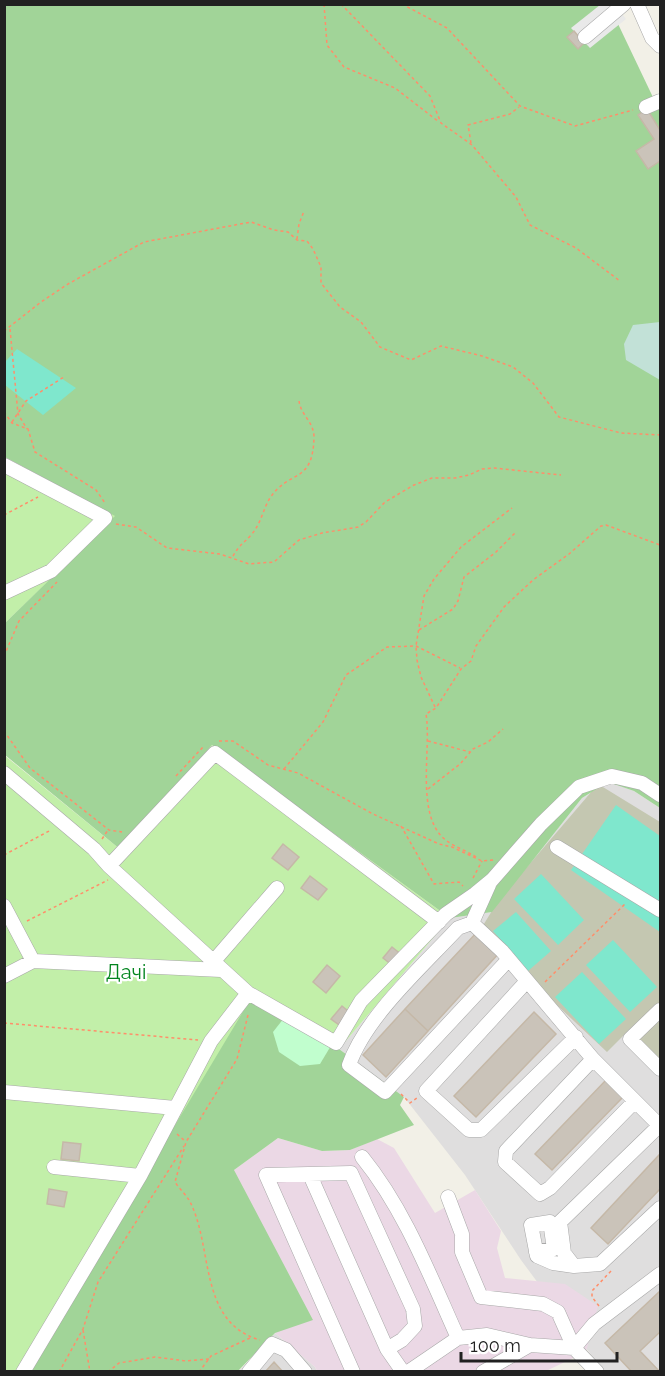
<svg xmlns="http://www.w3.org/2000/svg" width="665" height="1376" viewBox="0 0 665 1376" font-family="Raleway,sans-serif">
<rect width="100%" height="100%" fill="#f2f0e7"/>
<path fill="#dfdede" d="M609,782l25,9 26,17v563h-57l-82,-111 -56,-85 -61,-78 -65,-48 111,-131 42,-6 90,-114z
M275,1333l40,34 2,4 -79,1z"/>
<path fill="#ebd8e5" d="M278,1138l44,13 28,-1 27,-11 17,9 41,65 40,-23 26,41 -4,17 8,30 60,6 33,22 -12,46 -40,19h-229l-2,-4 -40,-34 -41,-163z"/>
<path fill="#c4c7b1" d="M598,784l62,38v243l-35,-31 -18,18 -128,-120 19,-31z"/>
<path fill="#c2efa9" d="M5,457l111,59 -111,107z
M212,745l238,173 -111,131 -167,82 -145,241 -23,-1v-616l117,95z"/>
<path fill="#a1d498" d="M4,5h605l51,107v696l-26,-17 -26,-9 -26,16 -90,114 -42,6 -238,-173 -91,105 -116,-95v-132l110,-107 -110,-59z
M250,1000l89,49 65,48 -4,8 14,20 -64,25 -28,1 -44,-13 -44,32 79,150 -38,13 -37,38 -211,1z"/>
<path fill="#c2e1d7" d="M660,322v58l-34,-20 -2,-16 9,-19z"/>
<path fill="#c1fece" d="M284,1018l48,26 -12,20 -20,2 -21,-14 -6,-20z"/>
<path fill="#7fe7cd" d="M17,349l59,39 -33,27 -38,-30v-23z
M616,805l44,31v96l-89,-62z
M541,874l43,46 -26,25 -44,-46z
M516,912l35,39 -23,20 -35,-40z
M613,940l44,47 -27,25 -44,-47z
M582,972l44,47 -27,25 -44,-47z"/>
<path fill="#e9e9e9" d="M600,5h15l11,14 -36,29 -19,-20z"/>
<path fill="#cac3b9" stroke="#c5b8a7" stroke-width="1.5" d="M574,31l10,12 -6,6 -11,-12z
M647,109l13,21v31l-12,8 -12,-18 18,-12 -16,-24z
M283,844l16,13 -11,13 -16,-12z
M310,876l17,13 -9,11 -17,-12z
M478,931l22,21 -72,79 -23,-22z
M392,947l10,8 -9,11 -10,-8z
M327,965l13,11 -14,17 -13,-11z
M342,1006l11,9 -11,12 -11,-8z
M405,1009l23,22 -42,46 -23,-22z
M534,1012l22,22 -80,83 -22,-21z
M606,1080l17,17 -71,73 -17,-16z
M63,1142l18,2 -2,17 -18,-2z
M660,1154v35l-52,55 -17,-16z
M49,1189l18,3 -3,15 -17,-3z
M660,1291v41l-20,19 20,21h-28l-27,-29z
M274,1362l9,10h-18z"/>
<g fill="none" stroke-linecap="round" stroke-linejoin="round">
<g stroke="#a8a8a8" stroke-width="15">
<path id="minor" d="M637,4l15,34 8,8
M585,37l39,-33
M646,107l14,-6
M4,465l101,53 -54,53 -47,22
M4,773l90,76 15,17 139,127 88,50 25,-42 85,-87 29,-20 17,-14 49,-56 38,-37 33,-11 30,7 18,12
M557,847l103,63
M109,866l106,-113 224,169
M489,885l-17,38 30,28 91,108 67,67
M4,906l29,55
M472,923l-14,5c-35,38 -92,88 -109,137l36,27 124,-133
M213,962l64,-74
M4,976l29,-15 188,9
M527,981l-101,110 43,39h12l95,-93
M660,1010l-30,29 30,30
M593,1059l-87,92 -1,11 35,32 10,-6 85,-87
M4,1092l171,16
M660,1125l-100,97 4,31 10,13 26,-2 60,-56
M362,1157c43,53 68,119 96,181l29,-3 43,10 44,3 -16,-36 -15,-8 -62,-7 -19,-45v-18l-14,-37
M54,1167l86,9
M310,1175l77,174 16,23
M536,1252l18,-3 -4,-27 -19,3 6,31 16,7 21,3
M23,1372l117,-196 71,-135 37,-48
M249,1372l23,-28 14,6 19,22
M353,1372l-87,-197 85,-2 62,136 2,17 -13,14 -15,9
M408,1372l50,-34
M483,1372l47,-27
M597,1372l-23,-24 20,-24 66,-50"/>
</g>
<path stroke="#ff8e6a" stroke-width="1.5" stroke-dasharray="3 3" stroke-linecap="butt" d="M324,4l3,41 17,22 51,21 44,34
M341,4l89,92 11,27 31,22 44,52 14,28 46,23 44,33
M402,4l45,24 73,78 55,20 58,-16
M471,143l-3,-18 42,-11 9,-7
M297,239l2,-15 5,-13
M10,329l8,85 9,15
M4,331l37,-29 27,-18 76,-42 107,-20 23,8 14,2 9,8 10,1 6,8 8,18v16l19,24 21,15 19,25 31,13 30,-14 41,10 31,11 20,16 26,34 62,16 39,2
M4,412l8,11 16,6 7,23 61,38 9,13
M12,422l14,-21 38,-24
M4,515l34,-18
M116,524l20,3 31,21 53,6 29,10 25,-2 25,-22 23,-7 36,-6 8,-5 19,-20 29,-17 18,-7h23l14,-3 13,-6 12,-1 67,7
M233,556c7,-12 10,-12 18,-21 10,-11 12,-26 19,-37 19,-29 43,-13 44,-61 0,-16 -15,-23 -15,-38
M419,630l34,-21 5,-8 6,-24 32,-25 20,-20
M4,656l15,-35 38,-39
M435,707l-14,-30 -4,-17 -1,-14 8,-50 10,-17 27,-32 51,-39
M4,731l26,37 79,62 13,2
M219,741h14l35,24 30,8 75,41 66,30 13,3 30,14 12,-1
M428,741l42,11
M284,769l39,-47 23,-47 41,-28 29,-1 44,22
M176,776l27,-29
M428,789l32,-25 13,-15 15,-7 15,-13
M401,826l33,58 25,-2 4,4
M102,839l6,-9
M4,855l47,-25
M476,857c-9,-6 -21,-10 -29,-16 -33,-23 -15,-93 -21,-127l10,-6 25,-39 10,-8 5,-15 28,-39 29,-27 36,-26 32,-28 5,-1 54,20
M473,878l9,-17
M27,921l81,-41
M545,982l81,-79
M248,1015l-11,44 -51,83 -11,40c4,6 10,12 14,18 25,45 8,122 71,140
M4,1023l194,17
M401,1094l9,9 7,-5
M177,1134l8,7
M599,1306l-7,-9v-6l19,-20
M83,1330l7,42
M59,1372l24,-43 15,-47 86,-136
M108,1372l11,-9 36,-6 31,4 23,-2
M199,1372l12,-16 39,-18"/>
<use href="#minor" stroke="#fff" stroke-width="14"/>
</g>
<g text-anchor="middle" stroke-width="4.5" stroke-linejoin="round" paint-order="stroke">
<g font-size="20" fill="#03851f" stroke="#fff">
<text x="126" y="979">Дачі</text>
</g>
</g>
<rect width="665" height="1376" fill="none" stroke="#212121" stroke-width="12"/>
<path d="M461 1352v9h156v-9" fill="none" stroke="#212121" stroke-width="3"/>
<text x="470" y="1352" font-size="18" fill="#212121" stroke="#ffffff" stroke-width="4.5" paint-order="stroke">100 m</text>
</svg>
